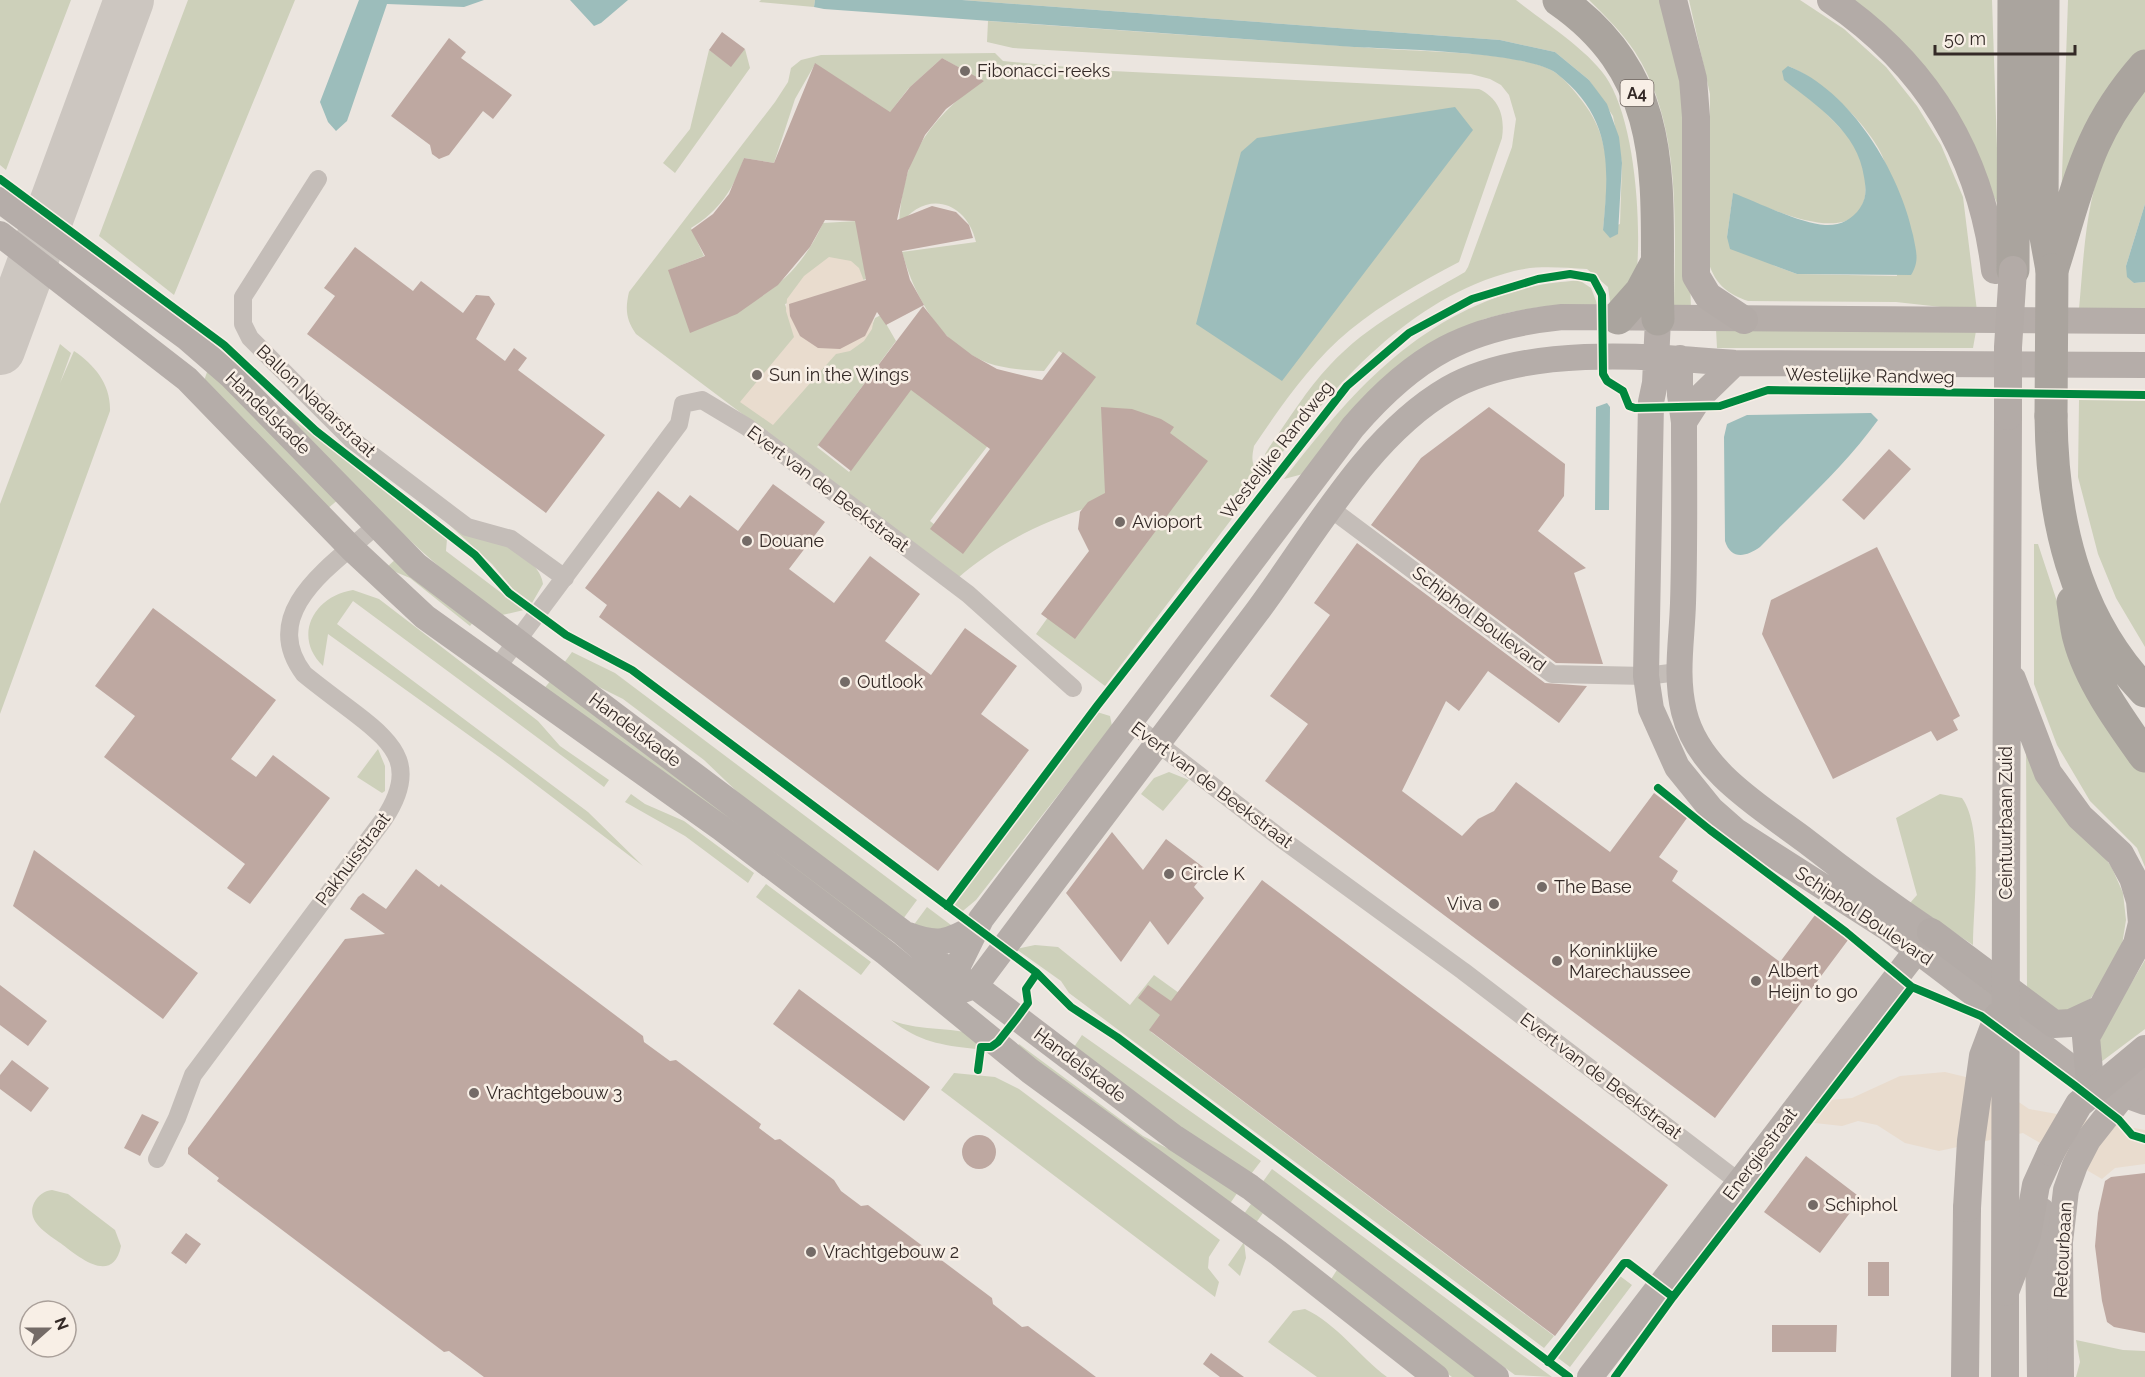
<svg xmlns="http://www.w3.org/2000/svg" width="2145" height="1377" viewBox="0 0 2145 1377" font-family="Raleway,sans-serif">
<rect width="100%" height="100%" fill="#ebe5df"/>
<path fill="#cdd0ba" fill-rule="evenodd" d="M0,0h71l-65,170 -6,-5z
M188,0h107l-121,295 -75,-59z
M761,0h54l-1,7 -55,-5z
M962,0h554c27,22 76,52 93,82 27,46 33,146 27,199l-25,27 -3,-21 -21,-18c-24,-1 -49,-4 -73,2 -105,27 -178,113 -242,195l-3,-1 -4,-11 5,-8c19,-27 37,-57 60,-81 38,-41 87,-65 135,-93l3,-5 44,-120 4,-28 -7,-24 -8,-10 -11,-6 -19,-5 -458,-26 -26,-6 1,-21c133,9 266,19 399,28 42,3 133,3 166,22 10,6 19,17 26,26 35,42 29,82 24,133l17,-6 2,-61 -9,-47 -24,-36 -34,-28 -55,-12z
M1589,0h79l15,58 8,251h-17c1,-84 8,-184 -39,-257 -13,-20 -30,-36 -46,-52z
M1689,0h111l44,29 42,38 31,39 24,39 22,52 14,114 -81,-9 -148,-1c-20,-7 -32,-16 -39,-37l1,-170zM1788,66c32,12 90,66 98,100 8,29 8,78 11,110l-100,-2 -22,-8 -48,-29 6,-43c31,11 123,59 132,2 2,-15 -2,-36 -10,-49 -8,-15 -22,-25 -33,-38 -12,-14 -22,-28 -34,-43z
M1847,0h145l7,207 -24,-51z
M2068,0h77v49l-23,27 -61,129z
M745,49l5,19 -75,105 -12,-10 27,-34 19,-79 22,16z
M995,53l8,8 109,10 367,18c21,10 26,28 23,49l-43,124c-38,20 -76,41 -109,68 -38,31 -69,76 -96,116 -3,15 -3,22 11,29l-160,211 -69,-52 63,-88 -3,-41c-50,15 -98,38 -137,72l-323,-243c-10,-14 -11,-25 -7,-42l146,-190 13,-20 3,-14 10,-8 20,-5zM942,58l39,22c-55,45 -78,75 -82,147 24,-38 67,-28 77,15l-74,10c13,46 39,93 86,111 17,6 38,7 56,8l15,-20 26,19 -130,171 -25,-20 69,-90 -77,-58 -73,99 -32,-25 79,-106 -15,-26 -6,3 -5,13 -82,-17 -3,-10 81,-25 -9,-58 -34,2c-23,51 -58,77 -108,97l-46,-50 35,-14 -13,-28c28,-17 43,-39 53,-70l30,5 21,-64 20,-35 58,37 11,19 24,-31z
M2145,84v120l-19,62 8,17 11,-1v28l-66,-1c5,-53 6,-110 29,-160 10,-22 25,-43 37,-65z
M1579,280l12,8 7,18 -58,1 -29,5 -27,7 -38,17 -143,138 -19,5c68,-87 132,-163 246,-192 16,-4 33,-5 49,-7z
M1716,329l260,2 -3,17h-256z
M60,344l11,9 -11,30 14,-32c21,14 37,34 36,60l-110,303v-210z
M208,369l131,130 -12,10 -123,-128z
M2079,400l66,1v246l-29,-49 -18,-44 -20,-77z
M284,412l163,127 -1,12 78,59 -22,5c-83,-56 -149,-132 -218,-203z
M443,519c28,11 97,33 100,65l-11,19 -19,-14 -21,-25z
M2034,544h4l33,100 74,126v97l-8,-19 -47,-47 -33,-56 -23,-61z
M398,557l76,64 -4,5 -60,-48 -24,-10z
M353,590l26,9 159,122 22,25 49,34 -5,7 -251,-186 -16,23 251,188 55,54 -141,-107 -174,-125 -5,32c-31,-30 -9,-70 30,-76z
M572,652l43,21 302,227 -14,19 -154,-116 -45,-43 -81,-61 -38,-19 -21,-17z
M552,679l339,256 -4,5 -345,-249z
M1097,712l13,4 2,10 -136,174 -18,15 -12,-5z
M2026,737l86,131 11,25 3,27 -4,25 -23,42 -9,12 -30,16 -33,-23z
M378,749l7,17v25l-3,2 -25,-16z
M1169,772l20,8 -26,31 -22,-17 13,-16z
M631,794l14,10 39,17 70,52 -6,10 -63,-47 -60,-34z
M1940,794l22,4c22,31 11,108 11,147l-63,-42 7,-8 -21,-77z
M766,884l105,78 -10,13 -105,-78z
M927,907l28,21 -7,3 -35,-5z
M1035,945l23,2 72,58 24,-30 25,18 -28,39 403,304 -10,12 -475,-355 -8,-12 -45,-32z
M2145,960v69l-44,33 -2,-14 2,-14z
M891,1020c32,13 66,5 91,18l-6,11c-36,-4 -56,-7 -85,-29z
M1082,1035l179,126 -13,17 -174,-131z
M1019,1044l124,92 99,50 -15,22 -211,-159z
M954,1073l41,4 24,12 201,151 -11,17 -1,11 11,14 -4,15 -274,-207z
M1272,1169l280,208 -37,-2 -256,-188z
M52,1190l16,4 47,36 6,16c-8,39 -41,12 -58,-1 -13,-10 -38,-22 -29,-42 4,-8 10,-12 18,-13z
M1256,1197l12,9 -15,21 -12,-9z
M1244,1242l2,16 -6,18 -12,-11z
M1342,1262l137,115h-27l-124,-93z
M1620,1276l12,9 -62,82 -12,-9z
M1305,1309c32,15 54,47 82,68h-70l-49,-35 25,-31z
M2076,1340l47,10 22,1v26h-69l4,-15z"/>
<path fill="#e9dcce" d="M829,257l22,4 8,7 16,42 -3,19 -8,12 -14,10 -14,3 -63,71 -33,-23 54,-65 -8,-26 1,-12 17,-23z
M1945,1072l46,11 38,26 116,21v34l-30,4 -13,11 -79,-46 -84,18 -34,-8 -28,-18 -19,-4 -16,5 -36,-4 20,-26 4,4 22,-2 48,-22z"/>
<path fill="#9cbdbb" d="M359,0h125l-20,7 -77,-3 -40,117 -11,10 -8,-9 -8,-20z
M570,0h58l-27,23 -7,3z
M815,0h147l538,40 55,12 34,28 18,24 12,33 3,26 -4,71 -8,4 -7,-8c6,-63 10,-113 -47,-157 -27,-21 -162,-24 -202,-26 -177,-13 -353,-25 -530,-38l-10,-2z
M1788,66c63,24 112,107 125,169 3,16 7,26 -2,40l-114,-1 -67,-25 -3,-12 6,-44c24,9 68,31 92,32 14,1 27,-5 35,-17 7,-10 6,-20 4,-31 -6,-45 -47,-71 -80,-97l-2,-9z
M1455,107l18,23 -191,251 -86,-57 45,-172 16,-14z
M2145,204v78l-11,1 -7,-6 -1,-11z
M1607,403l3,4 -1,103h-14l1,-103z
M1871,413l7,7c-34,47 -78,86 -118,127 -14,10 -29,13 -35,-6l-1,-104 3,-13 20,-9z"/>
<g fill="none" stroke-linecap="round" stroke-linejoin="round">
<path stroke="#ccc6c0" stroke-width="50" d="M0,350l129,-350"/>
</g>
<path fill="#bea8a1" d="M722,32l23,17 -14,18 -22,-17z
M449,38l17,14 -5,6 51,37 -19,24 -10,-8 -34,44 -10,4 -7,-5 -2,-9 -39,-29z
M942,58l42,23 -38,28 -21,26 -17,36 -11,49 35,-14 24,6 13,13 4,13 -71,13 8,29 14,25 -38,20 -9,-13 -12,24 -25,13 -22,-1 -18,-12 -10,-20 -1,-12 77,-24 -11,-59 -30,-1 -15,27 -32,38 -41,29 -47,19 -22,-63 37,-14 -14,-26 22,-16 16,-20 15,-36 30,5 41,-100 75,49 20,-25z
M355,247l58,44 8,-10 42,32 13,-18 13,1 6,8 -19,35 29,22 9,-13 13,10 -9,12 87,65 -59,78 -239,-179 28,-38 -11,-8z
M923,306l24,30 25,19 25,14 45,11 21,-28 33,25 -133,177 -33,-25 60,-80 -79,-59 -60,81 -33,-26z
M1101,407l31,2 29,10 13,8 -4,6 38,28 -133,178 -34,-25 48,-63 -11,-22 2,-17 8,-10 17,-9z
M1489,407l76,57 -1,32 -26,35 48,37 -12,5 29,91 -47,-1 -185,-138 50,-67z
M1889,449l22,20 -47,51 -22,-20z
M773,484l52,38 -36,47 45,34 36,-47 50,38 -35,47 46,34 34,-47 52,38 -36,48 48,36 -91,121 -339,-254 8,-12 -22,-17 73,-97 22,17 10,-13 48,36z
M1357,543l188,140 42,3 -28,37 -71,-52 -29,40 -13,-10 -44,90 60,45 16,-17 16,-8 22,-29 94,70 44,-59 33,25 -28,39 19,14 -6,10 108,81 35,-47 33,25 -133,178 -450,-337 43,-57 -38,-28 60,-81 -16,-12z
M1877,547l83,169 -7,4 5,10 -21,11 -6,-10 -98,48 -71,-145 9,-34z
M153,608l123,92 -45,59 25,18 17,-22 57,43 -80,106 -23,-16 18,-24 -141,-107 31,-41 -40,-30z
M1112,832l31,38 23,-31 41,31 -13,17 10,11 -36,47 -18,-24 -29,41 -55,-69z
M34,850l164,123 -35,46 -150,-113z
M416,869l23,18 2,-3 202,152 1,6 26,19 6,-1 85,64 -2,4 16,12 5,-1 54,41 7,11 20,15 7,-1 124,93 1,6 29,23 6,-1 68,51h-612l-35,-26 -5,1 -227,-171 2,-3 -31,-24v-6l157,-209 40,-5 -35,-25 8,-12 5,-4 23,16z
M1262,880l406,305 -113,151 -406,-306 11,-15 -22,-17 10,-13 23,16z
M0,985l47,36 -19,25 -28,-21z
M799,989l131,98 -26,34 -131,-97z
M12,1060l37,28 -18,24 -31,-23v-14z
M142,1114l17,8 -19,34 -16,-8z
M962 1152a17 17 0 1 1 34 0a17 17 0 1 1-34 0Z
M1806,1156l55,42 -41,55 -56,-41z
M2145,1173v160l-31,-6 -7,-5 -5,-21 -7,-55 3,-33 7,-32 6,-4z
M186,1233l15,11 -15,20 -15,-11z
M1868,1262h21v34h-21z
M1772,1325h65l-1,27h-64z
M1211,1353l33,24h-24l-17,-13z"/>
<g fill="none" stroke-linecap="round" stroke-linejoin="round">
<path stroke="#c4bdb8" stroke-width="18" d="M318,179l-75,118v27l7,14 101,101 116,88 44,12 54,39
M1331,509l221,165 94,2 32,-4
M496,669l183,-245 4,-20 19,-4 45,27 221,167 105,94
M1130,722l153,118 180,131 276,211
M157,1159l20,-41 16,-43 191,-256c33,-50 14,-73 -28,-105 -17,-13 -35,-26 -52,-40 -48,-64 32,-111 74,-150"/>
<path stroke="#b5ada9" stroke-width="26" d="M0,200l186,137 45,39 186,190 485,366 51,43 22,11 200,152 75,49 246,190
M0,234l187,145 165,170 73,68 296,211 165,125 144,118 247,181 159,125
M1658,319l-3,64 -4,19 -5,274 5,33 26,58 34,42 25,22 150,96 204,155 55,20
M1684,422l16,-25 35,-34
M908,935c29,11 40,8 67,-8
M946,990l35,-71 372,-492c62,-72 114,-100 209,-110l583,4
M960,991l15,-5c93,-125 188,-249 281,-373 56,-75 111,-177 192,-224 78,-44 200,-33 287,-26l410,2
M1590,1377l341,-445c-43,-29 -84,-59 -125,-91 -45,-34 -108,-70 -122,-129 -9,-37 -2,-72 -1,-109 2,-60 1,-121 1,-181l-4,-27v-37
M2040,1377l-2,-137 4,-29"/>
<path stroke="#b3aba7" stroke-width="28" d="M1673,0l20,79 3,38v159l12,20 36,24
M1831,0c96,65 150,154 164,270
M2012,679l36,94 32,44 40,37 13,24 7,23 2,22 -5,21 -51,93 4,45
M2006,887l2,-471
M1931,932l123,92 17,-1 28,-13
M1965,1377l2,-169
M2005,1377v-85l22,-57 9,-50 15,-33"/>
<path stroke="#aaa49e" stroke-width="33" d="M1559,0c118,82 95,195 99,319
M2043,0l-1,215 10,55
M2053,267c26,-81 33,-134 92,-201
M2013,270l1,-270
M1618,318l23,-26 15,-28
M2051,416c1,100 22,200 94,275
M2073,602c2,12 3,25 6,36 11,42 41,83 66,118"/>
<path stroke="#b5ada9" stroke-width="26" d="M2061,1377l-1,-135 6,-52 9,-25 13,-25 37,-47 20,-15"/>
<path stroke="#b3aba7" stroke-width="28" d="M2008,416v-69l5,-77
M2051,1152l28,-48 66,-55
M1967,1208l4,-67 12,-85 15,-40
M2005,1292l1,-405"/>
<path stroke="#aaa49e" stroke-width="33" d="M2051,416l1,-146"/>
<g stroke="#f8efe6" stroke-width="11">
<path id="cycleway" d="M0,179l224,166 92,86 159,124 34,38 57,42 66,35 405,303 34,34 46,30 452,340
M1658,788l52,42 136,102 66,55 69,29 93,69 45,35 13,15 13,4
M947,906l150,-200 250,-320 62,-53 63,-34 66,-20 32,-5 23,4 9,17 1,79 4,7 16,10 6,15 6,2 85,-2 48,-16 377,5
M978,1070l3,-23h10l7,-5 19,-24 11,-15 -2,-14 11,-16
M1548,1362l76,-99h4l45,34 239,-310
M1615,1377l58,-80"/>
</g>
<use href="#cycleway" stroke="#00873e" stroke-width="8"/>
</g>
<g fill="#746b67" stroke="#f8efe6" stroke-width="2">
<circle cx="965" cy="71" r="6"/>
<circle cx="757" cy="375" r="6"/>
<circle cx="1120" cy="522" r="6"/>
<circle cx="747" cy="541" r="6"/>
<circle cx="845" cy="682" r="6"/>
<circle cx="1169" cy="874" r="6"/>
<circle cx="1542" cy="887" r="6"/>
<circle cx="1494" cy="904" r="6"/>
<circle cx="1557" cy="961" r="6"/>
<circle cx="1756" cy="981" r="6"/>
<circle cx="474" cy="1093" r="6"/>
<circle cx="1813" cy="1205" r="6"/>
<circle cx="811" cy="1252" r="6"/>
</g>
<g text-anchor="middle" stroke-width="5" stroke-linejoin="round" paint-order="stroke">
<rect fill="#f8efe6" stroke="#6f6560" stroke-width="1.5" x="1620.5" y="80" width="33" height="26" rx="4.5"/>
<g font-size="16" font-weight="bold" fill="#342a27">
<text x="1637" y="99">A4</text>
</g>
<g font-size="18" fill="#342a27" stroke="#f8efe6" text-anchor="start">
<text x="977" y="77">Fibonacci-reeks</text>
<text x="769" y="381">Sun in the Wings</text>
<text x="1132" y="528">Avioport</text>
<text x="759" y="547">Douane</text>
<text x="857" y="688">Outlook</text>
<text x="1181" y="880">Circle K</text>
<text x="1554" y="893">The Base</text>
<text x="1482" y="910" text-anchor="end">Viva</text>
<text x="1569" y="957">Koninklijke<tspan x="1569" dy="21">Marechaussee</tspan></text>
<text x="1768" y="977">Albert<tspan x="1768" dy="21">Heijn to go</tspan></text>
<text x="486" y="1099">Vrachtgebouw 3</text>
<text x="1825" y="1211">Schiphol</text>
<text x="823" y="1258">Vrachtgebouw 2</text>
</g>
<g font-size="18" fill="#342a27" stroke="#f8efe6">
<text transform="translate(1870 376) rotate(1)" y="6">Westelijke Randweg</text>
<text transform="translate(316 401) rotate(43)" y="6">Ballon Nadarstraat</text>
<text transform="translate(268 413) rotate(44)" y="6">Handelskade</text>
<text transform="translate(1277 450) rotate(-52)" y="6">Westelijke Randweg</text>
<text transform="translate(828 489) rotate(37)" y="6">Evert van de Beekstraat</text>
<text transform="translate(1479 619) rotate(37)" y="6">Schiphol Boulevard</text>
<text transform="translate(635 730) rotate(37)" y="6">Handelskade</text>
<text transform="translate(1212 785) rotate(37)" y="6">Evert van de Beekstraat</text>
<text transform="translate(2006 823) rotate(-90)" y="6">Ceintuurbaan Zuid</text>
<text transform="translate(353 859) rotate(-53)" y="6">Pakhuisstraat</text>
<text transform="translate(1864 916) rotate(34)" y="6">Schiphol Boulevard</text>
<text transform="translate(1080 1065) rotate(37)" y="6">Handelskade</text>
<text transform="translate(1601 1076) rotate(37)" y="6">Evert van de Beekstraat</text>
<text transform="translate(1760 1154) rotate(-53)" y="6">Energiestraat</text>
<text transform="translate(2063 1250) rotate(-87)" y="6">Retourbaan</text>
</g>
</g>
<g transform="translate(48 1329) rotate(69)"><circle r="28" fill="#f8efe6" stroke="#aaa09a" stroke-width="1.5"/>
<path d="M0-4.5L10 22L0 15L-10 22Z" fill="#746b67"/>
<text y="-9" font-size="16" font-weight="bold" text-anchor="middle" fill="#342a27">N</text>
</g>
<path d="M1935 45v9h140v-9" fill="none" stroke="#342a27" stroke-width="3"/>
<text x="1944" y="45" font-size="18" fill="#342a27" stroke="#f8efe6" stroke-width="4.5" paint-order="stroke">50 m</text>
</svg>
